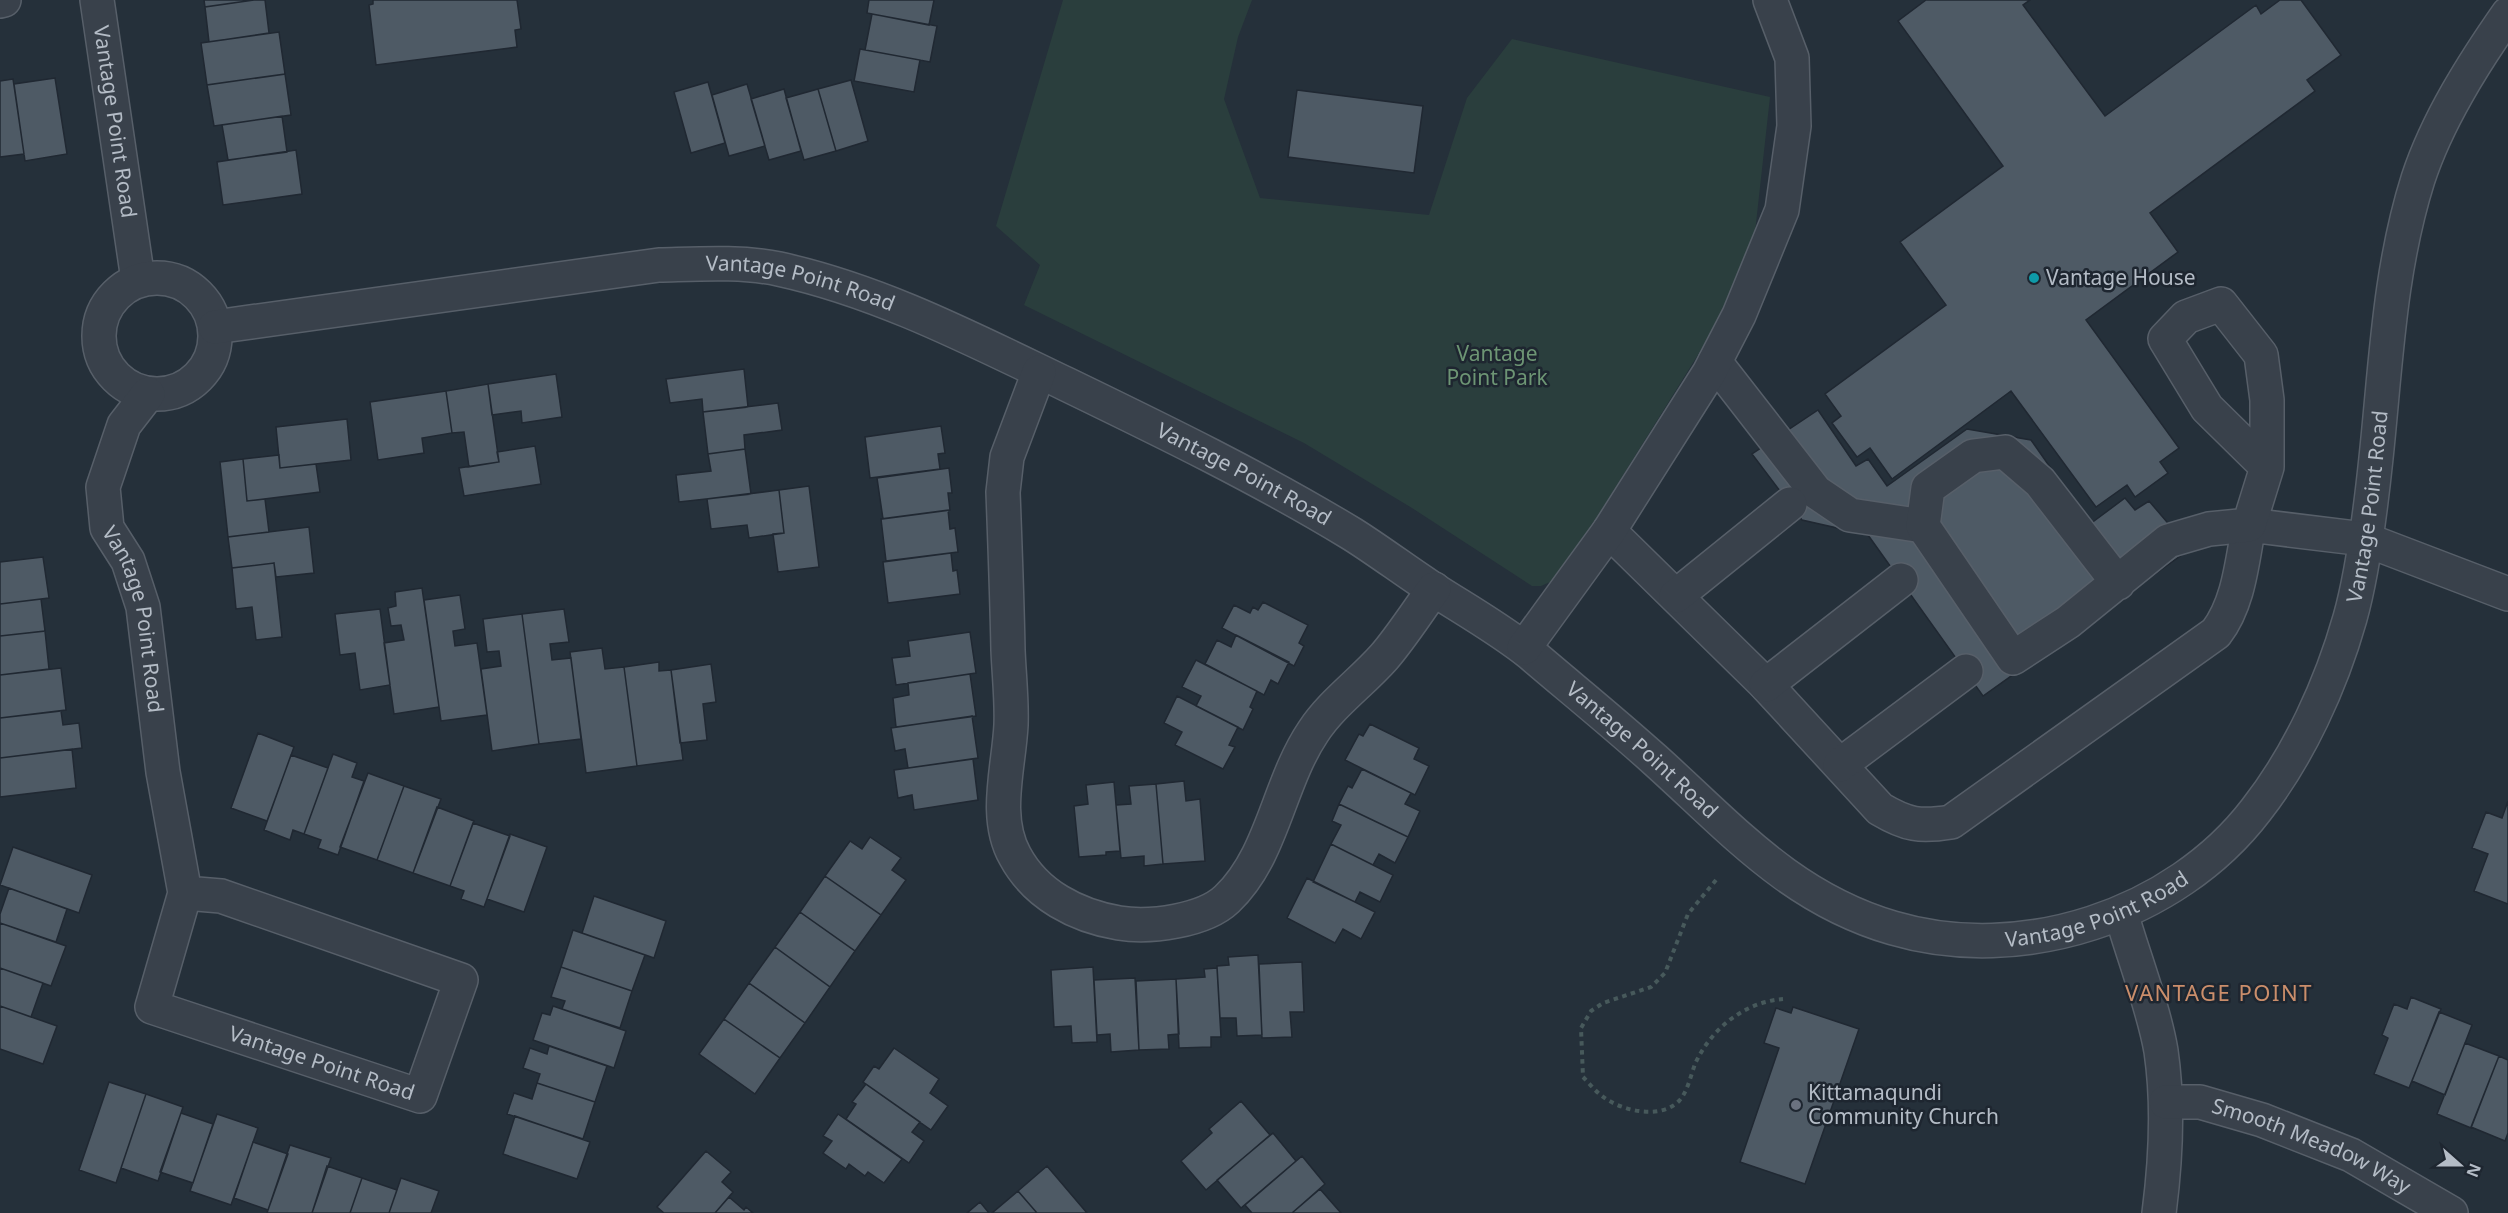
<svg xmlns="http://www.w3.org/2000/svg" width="2508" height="1213" viewBox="0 0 2508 1213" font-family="'Noto Sans',sans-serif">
<rect width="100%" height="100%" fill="#25303a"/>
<path fill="#2a3e3d" d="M1063,0h189l-14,37 -14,62 36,99 169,17 38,-117 45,-59 258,58 -16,144 -40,88 -155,249 -18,8h-9l-120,-78 -108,-65 -280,-138 16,-40 -44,-39z"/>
<path fill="#4e5a65" stroke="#202832" stroke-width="1.5" d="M204,0h50l-49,7z
M254,0h11l4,33 -60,9 -4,-35z
M373,0h144l4,29 -6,1 2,17 -141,18 -7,-60 4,-1z
M869,0h65l-5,25 -62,-12z
M1926,0h104l-7,5 82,111 151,-111 5,9 19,-14h21l40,55 -34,25 8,11 -165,122 28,39 -92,68 93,128 -19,14 8,11 -33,24 -8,-12 -31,22 -85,-116 -119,88 -22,-31 -13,9 -25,-34 9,-7 -16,-22 121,-89 -46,-63 103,-76 -105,-145z
M872,14l65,12 -7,36 -65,-12z
M279,32l6,42 -78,11 -6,-42z
M860,49l60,11 -6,32 -60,-11z
M285,74l6,41 -77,11 -7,-41z
M55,78l12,76 -42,7 -11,-77z
M13,79l11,75 -24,3v-76z
M851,80l17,61 -32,10 -18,-62z
M708,82l17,61 -34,10 -17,-61z
M747,84l18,62 -36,10 -17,-61z
M784,89l17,62 -32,9 -18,-61z
M818,89l18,62 -32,9 -18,-62z
M1297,90l126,16 -9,67 -126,-16z
M282,116l5,36 -59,8 -6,-35z
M296,150l6,44 -79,11 -6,-43z
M744,369l4,38 -45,5 -1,-13 -32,4 -4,-24z
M556,374l6,43 -40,6 -1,-12 -29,4 -4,-31z
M488,384l11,78 -30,5 -5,-35 -12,1 -6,-42z
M446,391l6,42 -30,5 2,15 -46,7 -8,-58z
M778,403l4,27 -38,5 1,14 -37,5 -5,-42z
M1818,410l38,56 12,-7 19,27 80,-57 64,11 59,84 35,-26 10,12 14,-9 41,48 -207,147 -115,-161 -66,-15 -50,-66z
M347,419l4,41 -71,8 -4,-41z
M941,426l4,27 -7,1 2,15 -70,9 -5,-41z
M535,446l6,38 -77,12 -5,-28 40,-6 -2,-10z
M745,449l6,45 -72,8 -3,-27 35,-4 -3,-17z
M279,455l1,13 36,-4 4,28 -73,9 -4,-42z
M243,459l4,42 18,-2 4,33 -41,5 -8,-75z
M949,468l3,25h-4l2,17 -67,9 -6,-41z
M809,486l10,81 -41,5 -5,-38 11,-1 -5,-43z
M779,490l5,43 -35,5 -2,-13 -36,4 -4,-30z
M948,510l2,19 5,-1 3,24 -72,9 -5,-42z
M309,527l5,46 -38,4 -2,-14 -42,5 -4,-31z
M951,553l2,18 4,-1 3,24 -72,9 -5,-41z
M43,557l6,41 -49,6v-42z
M274,563l8,74 -26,3 -4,-33 -16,2 -4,-41z
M422,588l17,119 -45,7 -10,-71 20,-3 -3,-15 -10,1 -3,-18 8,-2 -1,-14z
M460,595l5,34 -12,2 2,15 22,-3 10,72 -46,6 -17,-121z
M41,599l4,32 -45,5v-32z
M1263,602l45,23 -9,18 5,3 -10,20 -72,-38 12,-23 16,8 3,-6 5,3z
M380,609l10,76 -30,5 -5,-37 -15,2 -5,-41z
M564,609l5,33 -19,2 2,16 19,-2 10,81 -42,5 -17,-130z
M522,614l17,130 -47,7 -11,-82 20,-3 -2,-15 -12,1 -4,-33z
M45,631l4,38 -49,6v-39z
M970,632l6,41 -80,12 -4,-27 18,-2 -2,-15z
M1236,635l53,27 -11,22 -7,-4 -7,15 -59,-31 12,-24 14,7z
M602,648l3,21 19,-2 13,99 -51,7 -16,-121z
M1196,660l61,31 -7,16 3,2 -10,21 -47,-24 5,-10 -19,-9z
M659,662v9l12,-1 12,90 -46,6 -13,-99z
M711,664l5,38 -13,2 4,36 -27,3 -9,-73z
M61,668l5,42 -66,8v-43z
M970,674l6,42 -80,11 -3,-29 16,-3 -1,-12z
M1177,696l61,31 -9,18 6,2 -12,22 -48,-24 7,-13 -18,-9z
M61,711l2,14 16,-2 3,25 -82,10v-40z
M972,716l6,42 -70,10 -3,-19 -10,2 -4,-23z
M1370,724l49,24 -5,11 15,7 -14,29 -70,-35 14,-26 4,2z
M258,733l36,14 -27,74 -36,-13z
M72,749l4,39 -76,9v-39z
M333,754l24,9 -5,14 12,4 -26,74 -20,-7 3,-8 -17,-6z
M291,755l37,13 -24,66 -11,-4 -3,10 -26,-10z
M973,759l5,41 -64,10 -2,-15 -14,3 -4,-28z
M1362,769l49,24 -6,11 15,7 -12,26 -69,-33 9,-18 4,2z
M368,773l36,13 -27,74 -37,-13z
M1184,781l2,20 14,-2 5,62 -42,3 -7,-80z
M1114,782l6,69 -14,1v3l-27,2 -5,-51 14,-2 -2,-19z
M1156,784l7,80 -19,2v-10l-23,2 -5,-53 15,-1 -2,-18z
M404,786l37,13 -28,74 -36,-13z
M2508,801v103l-34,-13 14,-37 -16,-6 14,-36 16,6z
M1339,804l69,33 -13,26 -16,-9 -6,11 -42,-21 10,-19 -9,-4z
M437,807l37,14 -24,65 -37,-13z
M473,823l37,13 -26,71 -23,-8 3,-8 -14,-5z
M510,834l37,13 -23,65 -37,-13z
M870,837l31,21 -9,12 14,10 -25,35 -56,-39 25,-35 12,8z
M1331,844l62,31 -13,27 -20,-10 -5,10 -42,-20z
M13,847l79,28 -13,38 -79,-28z
M825,876l56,39 -26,36 -55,-39z
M1307,878l68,34 -14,27 -18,-10 -8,14 -48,-25z
M9,888l58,21 -11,33 -56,-19v-9z
M594,896l72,25 -12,37 -72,-25z
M800,912l55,39 -25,36 -55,-40z
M0,923l66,23 -15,40 -51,-18z
M573,930l72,25 -13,36 -71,-24z
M775,947l55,40 -25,36 -56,-40z
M1258,955l4,80 -25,1 -1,-18h-16l-3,-52 12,-1 -1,-8z
M1302,962l2,50h-14l2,25 -30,1 -3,-74z
M561,967l71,24 -12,37 -58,-19 3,-8 -14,-4z
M1093,967l4,75 -25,1 -1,-17 -17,1 -3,-57z
M0,968l43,15 -12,34 -31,-11z
M1217,968l4,69h-10v10l-32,1 -3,-69 29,-2 -1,-8z
M1135,978l4,72 -28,2 -1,-18 -13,1 -3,-55z
M1176,979l3,55 -11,1 1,14 -30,1 -3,-69z
M749,983l56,40 -25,35 -56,-39z
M2411,997l30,12 -32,79 -35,-14 14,-36 -6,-3 12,-31 13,5z
M0,1006l57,20 -14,38 -43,-15z
M553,1006l73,25 -12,37 -81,-28 9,-27 8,2z
M1793,1007l66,22 -54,155 -65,-22 39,-114 -15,-5 12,-35 15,5z
M2439,1012l33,13 -27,70 -33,-14z
M724,1019l56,39 -25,36 -56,-40z
M2465,1043l34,13 -28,72 -34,-14z
M549,1046l58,20 -12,36 -58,-19 3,-9 -17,-6 7,-20 17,6z
M894,1048l45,31 -9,14 18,13 -17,24 -68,-48 11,-16 5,3z
M2499,1056l9,4v73l-3,8 -34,-14z
M109,1082l37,12 -30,89 -37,-13z
M537,1083l58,19 -12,37 -76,-25 7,-21 18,6z
M866,1084l54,38 -8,10 12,9 -15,22 -63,-44 10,-15 -4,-2z
M146,1094l37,13 -25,74 -37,-13z
M1241,1101l29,34 -64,55 -25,-29 31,-28 -3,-4z
M181,1113l32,11 -20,59 -33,-11z
M217,1114l41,14 -27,77 -41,-14z
M838,1114l64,45 -18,24 -16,-11 -3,4 -16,-12 -3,5 -23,-16 9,-12 -9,-5z
M515,1116l75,26 -13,37 -74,-25z
M1273,1133l23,28 -55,47 -24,-28z
M253,1142l35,12 -20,56 -34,-12z
M290,1145l41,13 -19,55h-45z
M706,1151l25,21 -9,10 11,10 -18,21h-51l-7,-6z
M1302,1156l23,28 -33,29h-40l-7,-8z
M327,1166l35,12 -12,35h-38z
M1047,1166l40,47h-50l-19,-22z
M362,1178l35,12 -8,23h-39z
M401,1178l38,13 -8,22h-42z
M1320,1189l21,24h-49z
M1018,1191l19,22h-45z
M729,1197l15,13 2,-3 7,6h-38z
M980,1202l9,11h-22z"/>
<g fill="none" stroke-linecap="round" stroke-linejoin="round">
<g stroke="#575f69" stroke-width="36">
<g id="minor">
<path id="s1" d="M97,0l41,280"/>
<path d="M0,1l4,-1"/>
<circle cx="157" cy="336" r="58"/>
<path id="s2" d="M215,327l444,-62c40,-1 81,-4 120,4 101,22 195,71 287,115 97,47 194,94 286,150 27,17 52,36 78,53 34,22 70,42 101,67 41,35 83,69 123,105 77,69 136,139 239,169 128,38 282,-12 363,-118 43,-55 75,-125 94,-192 13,-46 21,-112 26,-160 10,-94 13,-187 42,-279 19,-58 55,-115 90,-165"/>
<path d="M1715,362l101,130 34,23 73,11"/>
<path d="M1039,372l-32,85 -4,35c2,53 4,105 5,158 1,25 4,50 3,75 -2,42 -18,92 4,131 21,39 62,60 104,67 31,5 85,-2 108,-24 46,-44 51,-115 86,-167 19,-29 48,-49 71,-75 18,-21 33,-45 50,-68"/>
<path id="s3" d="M148,394l-24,31 -21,62 4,41 21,33 15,46 20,165 22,121 -33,114 268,89 41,-116 -240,-84 -36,-3"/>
<path d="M1609,531l157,154 114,124c27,16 40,18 71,13l265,-189c23,-30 26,-71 33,-108l115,14 144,55"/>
<path d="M2118,583l-78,-101 -35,-30 -32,4 -45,32 -5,38 90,132 55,-36 100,-81 41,-12 40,-4 18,-58v-67l-6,-45 -40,-51 -35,13 -21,22 42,69 60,59"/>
<path d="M1676,596l114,-92"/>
<path d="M1524,648l85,-117 100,-158 30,-58 43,-105 12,-84 -2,-68 -22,-58"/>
<path d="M1766,685l135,-105"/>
<path d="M1840,765l126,-94"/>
<path d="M2121,913c12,42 33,96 40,138 8,55 5,108 -2,162"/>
<path id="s4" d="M2166,1102h34l62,18 89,35 100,58"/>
</g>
</g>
<path stroke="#47595b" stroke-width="4" stroke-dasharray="4.5 4.5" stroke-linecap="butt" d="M1716,880l-28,34 -23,59 -14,14 -48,16 -12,8 -10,17 2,49c6,6 12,14 19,19 19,15 58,24 77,5 8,-8 12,-26 16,-37 16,-35 49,-62 88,-65"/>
<use href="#minor" stroke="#39414b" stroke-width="33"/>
</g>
<circle fill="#0f9aa8" stroke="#1e2630" stroke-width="2" cx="2034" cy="278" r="6"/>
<circle fill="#6b7280" stroke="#1e2630" stroke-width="2" cx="1796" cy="1105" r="6"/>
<g text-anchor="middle" stroke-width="5" stroke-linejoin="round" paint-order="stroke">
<g font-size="21" fill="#b4bcc6" stroke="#1e2630">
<text dy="7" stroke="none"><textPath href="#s1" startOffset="123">Vantage Point Road</textPath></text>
<text dy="7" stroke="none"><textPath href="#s2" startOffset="592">Vantage Point Road</textPath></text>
<text dy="7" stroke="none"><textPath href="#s2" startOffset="1078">Vantage Point Road</textPath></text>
<text dy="7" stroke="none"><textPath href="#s2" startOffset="2607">Vantage Point Road</textPath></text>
<text dy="7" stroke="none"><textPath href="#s3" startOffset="243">Vantage Point Road</textPath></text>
<text dy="7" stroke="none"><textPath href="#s2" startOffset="1564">Vantage Point Road</textPath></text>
<text dy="7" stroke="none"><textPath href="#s2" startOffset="2085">Vantage Point Road</textPath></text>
<text dy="7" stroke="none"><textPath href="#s3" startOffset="820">Vantage Point Road</textPath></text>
<text dy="7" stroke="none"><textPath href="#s4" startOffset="154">Smooth Meadow Way</textPath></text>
</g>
<g font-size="21" fill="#b4bcc6" stroke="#1e2630" text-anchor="start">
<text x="2046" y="285">Vantage House</text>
<text x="1808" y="1100">Kittamaqundi<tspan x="1808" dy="24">Community Church</tspan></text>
</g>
<g font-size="21" fill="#6d9574" stroke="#1e2630">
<text x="1497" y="361">Vantage<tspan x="1497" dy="24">Point Park</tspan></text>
</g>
<g font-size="22" letter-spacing="1.5" fill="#cb8e6b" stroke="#1e2630">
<text x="2219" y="1001">VANTAGE POINT</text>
</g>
</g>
<g transform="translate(2460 1165) rotate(111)" stroke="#1e2630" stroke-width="4.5" paint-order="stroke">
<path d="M0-4.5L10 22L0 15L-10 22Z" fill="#b4bcc6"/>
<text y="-9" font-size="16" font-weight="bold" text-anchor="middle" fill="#b4bcc6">N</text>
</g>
</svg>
